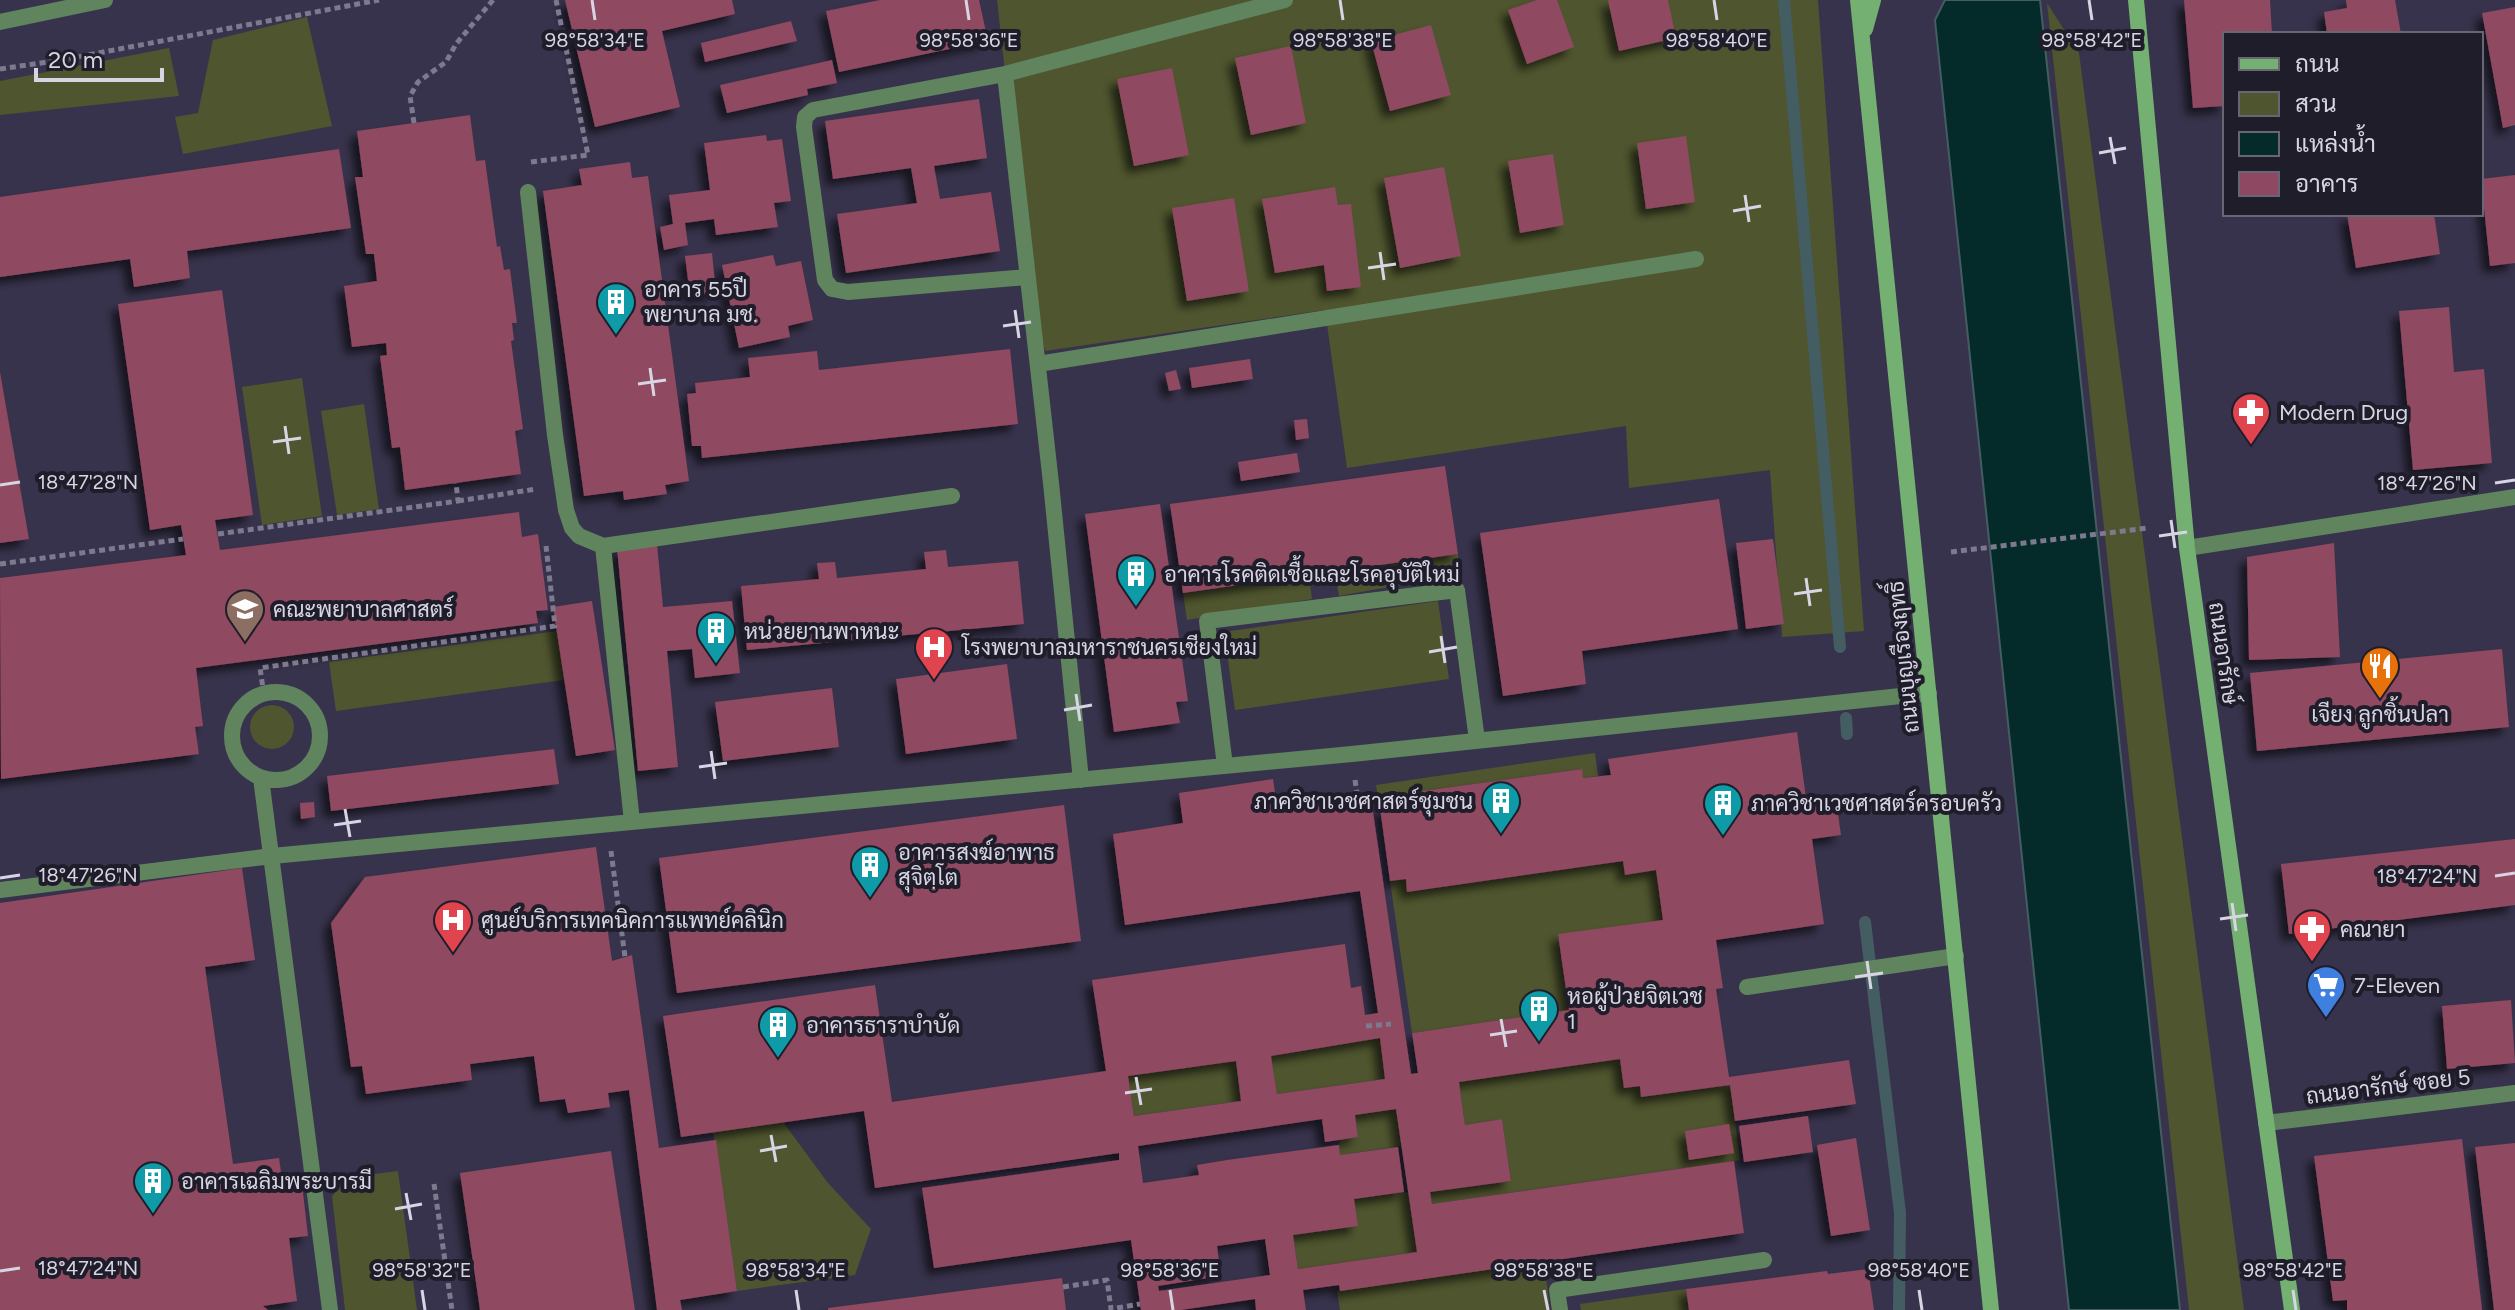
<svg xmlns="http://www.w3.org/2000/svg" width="2515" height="1310" viewBox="0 0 2515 1310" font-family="Figtree,Sarabun,sans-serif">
<defs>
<filter id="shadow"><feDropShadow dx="-7" dy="7" stdDeviation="4" flood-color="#0009"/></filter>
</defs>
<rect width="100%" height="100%" fill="#38334c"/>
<path fill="#4f552e" d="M997,0h821l46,631 -82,6 -12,-167 -141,18 -3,-62 -279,42 -22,-158 -280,41 -17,-74z
M2047,3l32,50 165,1257h-55z
M307,17l25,109 -149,28 -8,-37 23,-4 15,-73z
M169,48l10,48 -179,19v-34z
M302,378l20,138 -60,9 -20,-138z
M364,404l15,105 -42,6 -16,-104z
M1458,554l2,20 -121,22 -4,-24z
M1309,576l3,23 -125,21 -4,-27z
M1438,601l11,78 -214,31 -11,-78z
M557,631l7,49 -228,31 -7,-49z
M250 727a22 22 0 1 1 44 0a22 22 0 1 1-44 0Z
M1595,753l3,23 -15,2 -2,-9 -158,22 1,11 -44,6 -4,-23z
M1623,861l2,14 31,-5 7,50 -105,15 11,75 -157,23 -22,-152 16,-2 2,13z
M1380,1038l5,41 -108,15 -6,-38z
M1620,1059l20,27 1,11 89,-12 10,75 -308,44 -2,-12 81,-11 -9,-62 -37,6 -6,-43z
M1236,1061l5,40 -107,15 -6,-40z
M1396,1109l5,37 -61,9 -1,-15 19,-3 -3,-22z
M783,1122l45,61 43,46 -16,46 -118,16 -24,-159z
M398,1171l19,139h-72l-13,-114 18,-19z
M1408,1192l9,60 -119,17 -5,-34 64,-9 -3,-27z
M1544,1261l6,49h-210l-3,-19z
M1686,1289l3,21h-108l-1,-6z"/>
<path fill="#052a2a" stroke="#445d62" stroke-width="2" d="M1945,0h95l140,1310h-111l-134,-1290z"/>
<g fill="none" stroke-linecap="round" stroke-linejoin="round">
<path stroke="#445d62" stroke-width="12" d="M1784,0l56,647
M1846,718l1,16
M1865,922l35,291 -1,97"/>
</g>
<path fill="#8f4861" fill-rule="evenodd" filter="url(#shadow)" d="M565,0h167l3,14 -73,17 18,76 -85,20z
M880,0h99l9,41 -149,31 -13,-61z
M1537,0h20l17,47 -47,17 -19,-54z
M1608,0h60l8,38 -57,13z
M2184,0h86l2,34h-47v72l-32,2z
M2346,0h49l6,34h-74l-3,-22 23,-4z
M2515,7v118l-12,3 -21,-115z
M791,21l6,20 -92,21 -4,-19z
M1431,25l20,70 -61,16 -19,-70z
M1291,46l15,77 -55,12 -16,-77z
M832,60l5,23 -30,6 1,6 -81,18 -7,-28z
M1172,68l17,87 -55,11 -17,-87z
M979,99l8,59 -53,8 6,33 51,-7 9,59 -154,22 -9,-59 80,-11 -6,-35 -78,11 -8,-58z
M470,115l6,46 9,-1 12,87 3,-1 4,24 6,-1 7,54h-5l2,17 -3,1 12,88 -8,2 6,43 -116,16 -5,-43 -8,1 -12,-92 7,-1 -1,-12 -34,4 -8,-61 33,-5 -3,-27h-8l-11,-77h8l-6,-46z
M766,135l1,6 15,-2 9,62 -17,2 4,24 -62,8 -2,-16 -29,4 3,22 -24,5 -4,-23 13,-3 -4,-29 41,-5 -6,-47z
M1686,136l9,66 -49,7 -9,-66z
M339,149l12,79 -164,23 3,27 -56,9 -4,-28 -130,18v-80z
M1553,154l11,71 -44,8 -12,-72z
M630,162l2,16 16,-2 41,305 -24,4 2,9 -43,6 -1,-9 -39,5 -41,-305 39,-6 -3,-16z
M1444,167l17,89 -61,12 -16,-90z
M2515,175v88l-25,3 -9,-87z
M1335,187l3,18 13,-1 10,83 -34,4 -3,-26 -49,8 -13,-74z
M1234,198l15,93 -62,10 -15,-93z
M2347,214h87l6,40 -84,14z
M712,253l4,40 -26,3 -5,-40z
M773,255l3,11 25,-5 12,59 -25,6 2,11 -51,11 -17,-83z
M222,290l31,225 -38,5 5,30 299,-38 3,25 16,-3 10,76 -12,1 2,12 -342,45 7,58 -8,1 4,27 -198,25 -1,-201 186,-23 -5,-30 -31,5 -32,-226z
M2449,307l5,65 30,-3 8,94 -79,7 -14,-159z
M1010,349l8,75 -316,34 -1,-12h-9l-5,-52 9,-1 -1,-10 55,-6 -2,-19 69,-7 2,19z
M1250,359l3,20 -61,9 -3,-20z
M1176,370l5,19 -12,2 -4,-18z
M0,372l29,167 -29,4z
M1307,419l2,19 -13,2 -2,-20z
M1297,453l3,19 -59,9 -3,-19z
M1445,466l13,88 -275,39 -13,-89z
M1719,499l19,130 -156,22 4,33 -83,12 -23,-163z
M1160,504l28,197 -12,1 4,21 -66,9 -29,-218z
M1773,539l11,85 -38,5 -10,-86z
M2334,543l6,114 -91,3 -2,-103z
M657,544l6,63 69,-6 8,72 -45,5 -3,-29 -25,2 11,116 -40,4 -21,-223z
M946,550l2,17 70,-6 6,63 -277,26 -6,-64 78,-7 -2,-16 18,-1 2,16 89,-9 -2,-17z
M592,601l23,149 -39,6 -23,-149z
M2502,649l7,78 -252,24 -7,-78z
M1007,664l10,75 -111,15 -10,-75z
M832,688l7,59 -116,14 -8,-59z
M1797,732l10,73 29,-5 5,35 -29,4 12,85 -108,16 7,48 -7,1 13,88 120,-17 7,44 -121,17 -5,-36 -89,12 -1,-11 -16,2 -4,-29 -161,23 6,43 37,-6 9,62 -81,11 2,12 302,-43 10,72 -404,58 -1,-6 -36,5 3,20h-50l-1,-11 -74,11h-40l-10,-70 -197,28 -12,-80 197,-28v-7l-244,35 -11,-77 -183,26 -18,-121 212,-31 17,117 214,-31 -14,-91 253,-36 6,44 10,-2 4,29 13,-2 -18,-122 -235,34 -12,-91 70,-11 -4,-30 94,-14 5,34 70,-11 1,6 23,-3 39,269 7,-1 -6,-40 157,-23 -11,-76 105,-14 -7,-50 -31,5 -2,-14 -216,31 -1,-13 -16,2 -10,-73 44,-6 -1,-11 159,-22 1,9 28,-3 -3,-16zM1380,1038l5,41 -108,15 -6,-38zM1236,1061l5,40 -107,15 -6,-40zM1396,1109l21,143 -119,17 -5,-34 65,-9 -4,-27 50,-7 -6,-45 -58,8 -1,-10 -112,15 -30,5 2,10 -56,8 -5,-37 184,-27 3,23 14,-2 19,-3 -3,-22zM1265,1239l5,36 -111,16 -1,-5 63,-10 -4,-30z
M554,749l5,35 -228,27 -4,-35z
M314,802l1,15 -14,2 -1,-16z
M1064,805l17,136 -404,52 -18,-135z
M2515,839v66l-226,29 -8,-70z
M596,847l16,114 20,-6 27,193 57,-8 21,151 -57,9 2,10h-25l-28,-220 -21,3 2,14 -42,6 -3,-14 -25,3 -6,-46 -64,8 2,16 -106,14 -4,-28 -11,1 -20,-144 34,-46z
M242,868l13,92 -50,7 28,197 46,-6 4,28 19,-2 6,52 -19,2 8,63 -34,5 5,4h-268v-407z
M2511,1000l4,63 -68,6 -5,-63z
M1808,1116l5,36 -69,10 -5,-36z
M1729,1124l5,29 -45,7 -4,-29z
M1856,1138l14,92 -39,6 -14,-91z
M2462,1139l20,171h-135v-10l-14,1 -19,-145z
M2515,1143v167h-21l-19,-163z
M611,1151l24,159h-155l-20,-137z
M1868,1269l6,41h-185l-3,-21 141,-18 1,3z
M1062,1278l4,32h-238v-2z"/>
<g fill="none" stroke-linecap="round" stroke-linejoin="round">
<path stroke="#7d798e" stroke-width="5" stroke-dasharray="6 4" stroke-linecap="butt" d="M0,69l61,-9 318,-60
M414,123l-4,-27 8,-14 28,-20 10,-18 37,-44
M531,162l57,-7 -32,-155
M458,501l78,-12
M218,534l240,-33 -2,-18
M1951,552l197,-24
M0,564l183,-25
M264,695l-4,-27 295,-42 -9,-80
M1355,780l4,27
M611,851l14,106
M1366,1026l25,-2
M434,1184l18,126
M1063,1287l44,-7 4,29 29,-5"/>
<path stroke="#60855e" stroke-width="16" d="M0,22l105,-22
M1005,74l-192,36 -8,7 -1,10 21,153 7,9 16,3 180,-15
M528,192l27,243 11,75 6,18 7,8 24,10
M1038,364l658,-105
M232 736a44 44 0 1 1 88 0a44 44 0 1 1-88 0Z
M1225,766l-18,-145 250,-31 20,150
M261,778l69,532
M1081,780l-30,-297 -46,-409 280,-74
M632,822l-29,-276 349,-50
M0,890l272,-34 1080,-102 577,-61
M1747,987l209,-31
M1560,1310l-3,-20 207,-30"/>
<path stroke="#60855e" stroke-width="16" d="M2187,548l328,-51
M2266,1123l249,-30"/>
<path stroke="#74b071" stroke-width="16" d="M1858,0l133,1310
M2136,0l51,548 105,762
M1865,29l8,-29"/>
</g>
<path fill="none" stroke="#d7d4e4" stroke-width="3" d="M592,0l3,20M966,0l3,20M1340,0l3,20M1714,0l3,20M2089,0l3,20M2110,137l5,27M2099,153l27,-5M1745,195l4,27M1733,211l28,-5M1380,252l4,28M1368,268l28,-4M1015,310l4,28M1003,326l28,-4M650,368l4,28M638,384l28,-4M285,426l4,28M273,442l28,-4M2495,483l20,-3M0,485l20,-3M2171,520l4,28M2159,536l28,-4M1806,578l4,28M1794,594l28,-4M1441,636l4,27M1429,652l28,-5M1076,694l4,27M1064,710l28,-5M711,751l4,28M699,767l28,-4M345,809l5,28M334,825l27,-4M2495,876l20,-3M0,878l20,-3M2232,903l4,28M2220,919l28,-4M1867,961l4,28M1855,977l28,-4M1501,1019l5,28M1490,1035l27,-4M1136,1077l5,28M1125,1093l27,-4M771,1135l5,27M760,1151l27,-5M406,1193l5,27M395,1209l27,-5M0,1271l20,-3M422,1290l3,20M796,1290l3,20M1170,1290l3,20M1544,1290l4,20M1919,1290l3,20M2293,1290l3,20"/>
<defs>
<g id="building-pin" transform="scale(2)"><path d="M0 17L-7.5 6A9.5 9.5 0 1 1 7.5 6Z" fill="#0f9aa8" stroke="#1f1d29"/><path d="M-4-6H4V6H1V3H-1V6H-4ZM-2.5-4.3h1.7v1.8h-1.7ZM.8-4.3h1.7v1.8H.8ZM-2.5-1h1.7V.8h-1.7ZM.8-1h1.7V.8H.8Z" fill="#fff"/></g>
<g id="pharmacy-pin" transform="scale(2)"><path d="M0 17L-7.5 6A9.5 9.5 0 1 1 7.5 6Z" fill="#e0444e" stroke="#1f1d29"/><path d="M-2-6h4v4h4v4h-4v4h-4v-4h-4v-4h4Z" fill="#fff"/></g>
<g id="university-pin" transform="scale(2)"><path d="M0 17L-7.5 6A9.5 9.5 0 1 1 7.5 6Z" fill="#8d6e63" stroke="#1f1d29"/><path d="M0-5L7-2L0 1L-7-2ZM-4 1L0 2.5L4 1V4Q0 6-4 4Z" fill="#fff"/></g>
<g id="hospital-pin" transform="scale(2)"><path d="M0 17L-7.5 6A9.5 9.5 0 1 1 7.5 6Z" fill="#e0444e" stroke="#1f1d29"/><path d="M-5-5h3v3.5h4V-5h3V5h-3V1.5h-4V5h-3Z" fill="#fff"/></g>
<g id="restaurant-pin" transform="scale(2)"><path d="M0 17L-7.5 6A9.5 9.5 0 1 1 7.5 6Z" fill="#e8710a" stroke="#1f1d29"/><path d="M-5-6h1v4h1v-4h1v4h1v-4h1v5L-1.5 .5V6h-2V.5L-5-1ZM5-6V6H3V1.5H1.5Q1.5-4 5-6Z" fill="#fff"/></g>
<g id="supermarket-pin" transform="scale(2)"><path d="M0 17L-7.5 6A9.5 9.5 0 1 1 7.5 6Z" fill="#3f7fe0" stroke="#1f1d29"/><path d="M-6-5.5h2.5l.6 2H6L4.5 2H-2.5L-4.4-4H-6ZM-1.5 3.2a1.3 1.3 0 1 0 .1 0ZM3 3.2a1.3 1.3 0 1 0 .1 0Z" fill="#fff"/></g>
</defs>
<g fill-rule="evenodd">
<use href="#building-pin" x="616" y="302"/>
<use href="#pharmacy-pin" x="2251" y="412"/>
<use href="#building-pin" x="1136" y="574"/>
<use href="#university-pin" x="245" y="609"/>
<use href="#building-pin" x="716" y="631"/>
<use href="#hospital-pin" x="934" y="647"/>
<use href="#restaurant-pin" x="2380" y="666"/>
<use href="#building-pin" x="1501" y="801"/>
<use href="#building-pin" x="1723" y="803"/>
<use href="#building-pin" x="870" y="865"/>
<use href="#hospital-pin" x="453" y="920"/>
<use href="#pharmacy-pin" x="2312" y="929"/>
<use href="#supermarket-pin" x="2326" y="985"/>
<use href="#building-pin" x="1539" y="1009"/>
<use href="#building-pin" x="778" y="1025"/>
<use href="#building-pin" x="153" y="1181"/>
</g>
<g text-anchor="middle" stroke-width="8" stroke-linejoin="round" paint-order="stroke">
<g font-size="22" fill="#d7d4e4" stroke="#1f1d29" text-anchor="start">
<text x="644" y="297">อาคาร 55ปี<tspan x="644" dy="25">พยาบาล มช.</tspan></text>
<text x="2279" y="420">Modern Drug</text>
<text x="1164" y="582">อาคารโรคติดเชื้อและโรคอุบัติใหม่</text>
<text x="273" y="617">คณะพยาบาลศาสตร์</text>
<text x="744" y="639">หน่วยยานพาหนะ</text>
<text x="962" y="655">โรงพยาบาลมหาราชนครเชียงใหม่</text>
<text x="2380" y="722" text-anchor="middle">เจียง ลูกชิ้นปลา</text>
<text x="1473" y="809" text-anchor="end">ภาควิชาเวชศาสตร์ชุมชน</text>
<text x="1751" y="811">ภาควิชาเวชศาสตร์ครอบครัว</text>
<text x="898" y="860">อาคารสงฆ์อาพาธ<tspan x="898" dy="25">สุจิตฺโต</tspan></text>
<text x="481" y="928">ศูนย์บริการเทคนิคการแพทย์คลินิก</text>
<text x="2340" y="937">คณายา</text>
<text x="2354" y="993">7-Eleven</text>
<text x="1567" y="1004">หอผู้ป่วยจิตเวช<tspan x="1567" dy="25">1</tspan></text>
<text x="806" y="1033">อาคารธาราบำบัด</text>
<text x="181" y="1189">อาคารเฉลิมพระบารมี</text>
</g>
<g font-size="22" fill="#d7d4e4" stroke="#1f1d29">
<text transform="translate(2224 653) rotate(82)" y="8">ถนนอารักษ์</text>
<text transform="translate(1903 657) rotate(-96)" y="8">ถนนบุญเรืองฤทธิ์</text>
<text transform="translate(2388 1086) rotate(-7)" y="8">ถนนอารักษ์ ซอย 5</text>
</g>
</g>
<g font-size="20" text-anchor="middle" fill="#d7d4e4" stroke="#1f1d29" stroke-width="8" stroke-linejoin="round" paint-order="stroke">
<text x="595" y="47">98°58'34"E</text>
<text x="969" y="47">98°58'36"E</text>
<text x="1343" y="47">98°58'38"E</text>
<text x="2092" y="47">98°58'42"E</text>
<text x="1717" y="47">98°58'40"E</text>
<text x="88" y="489">18°47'28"N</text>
<text x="2427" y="490">18°47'26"N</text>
<text x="88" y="882">18°47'26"N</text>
<text x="2427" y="883">18°47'24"N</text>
<text x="88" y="1275">18°47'24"N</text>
<text x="422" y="1277">98°58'32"E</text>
<text x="796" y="1277">98°58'34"E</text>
<text x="1170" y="1277">98°58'36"E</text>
<text x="1544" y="1277">98°58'38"E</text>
<text x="1919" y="1277">98°58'40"E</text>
<text x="2293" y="1277">98°58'42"E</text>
</g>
<rect x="2223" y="32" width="260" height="184" fill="#1f1d29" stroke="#696674" stroke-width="2"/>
<rect x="2239" y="58" width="40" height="12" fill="#74b071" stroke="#696674" stroke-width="2"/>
<text x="2295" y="72" font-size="24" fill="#d7d4e4">ถนน</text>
<rect x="2239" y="92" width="40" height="24" fill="#4f552e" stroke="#696674" stroke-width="2"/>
<text x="2295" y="112" font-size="24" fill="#d7d4e4">สวน</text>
<rect x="2239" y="132" width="40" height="24" fill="#052a2a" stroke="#696674" stroke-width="2"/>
<text x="2295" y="152" font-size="24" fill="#d7d4e4">แหล่งน้ำ</text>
<rect x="2239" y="172" width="40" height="24" fill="#8f4861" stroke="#696674" stroke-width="2"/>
<text x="2295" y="192" font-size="24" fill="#d7d4e4">อาคาร</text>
<path d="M36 68v12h126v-12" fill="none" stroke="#d7d4e4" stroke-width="4"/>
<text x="48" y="68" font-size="24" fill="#d7d4e4" stroke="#1f1d29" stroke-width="6" paint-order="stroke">20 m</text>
</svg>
